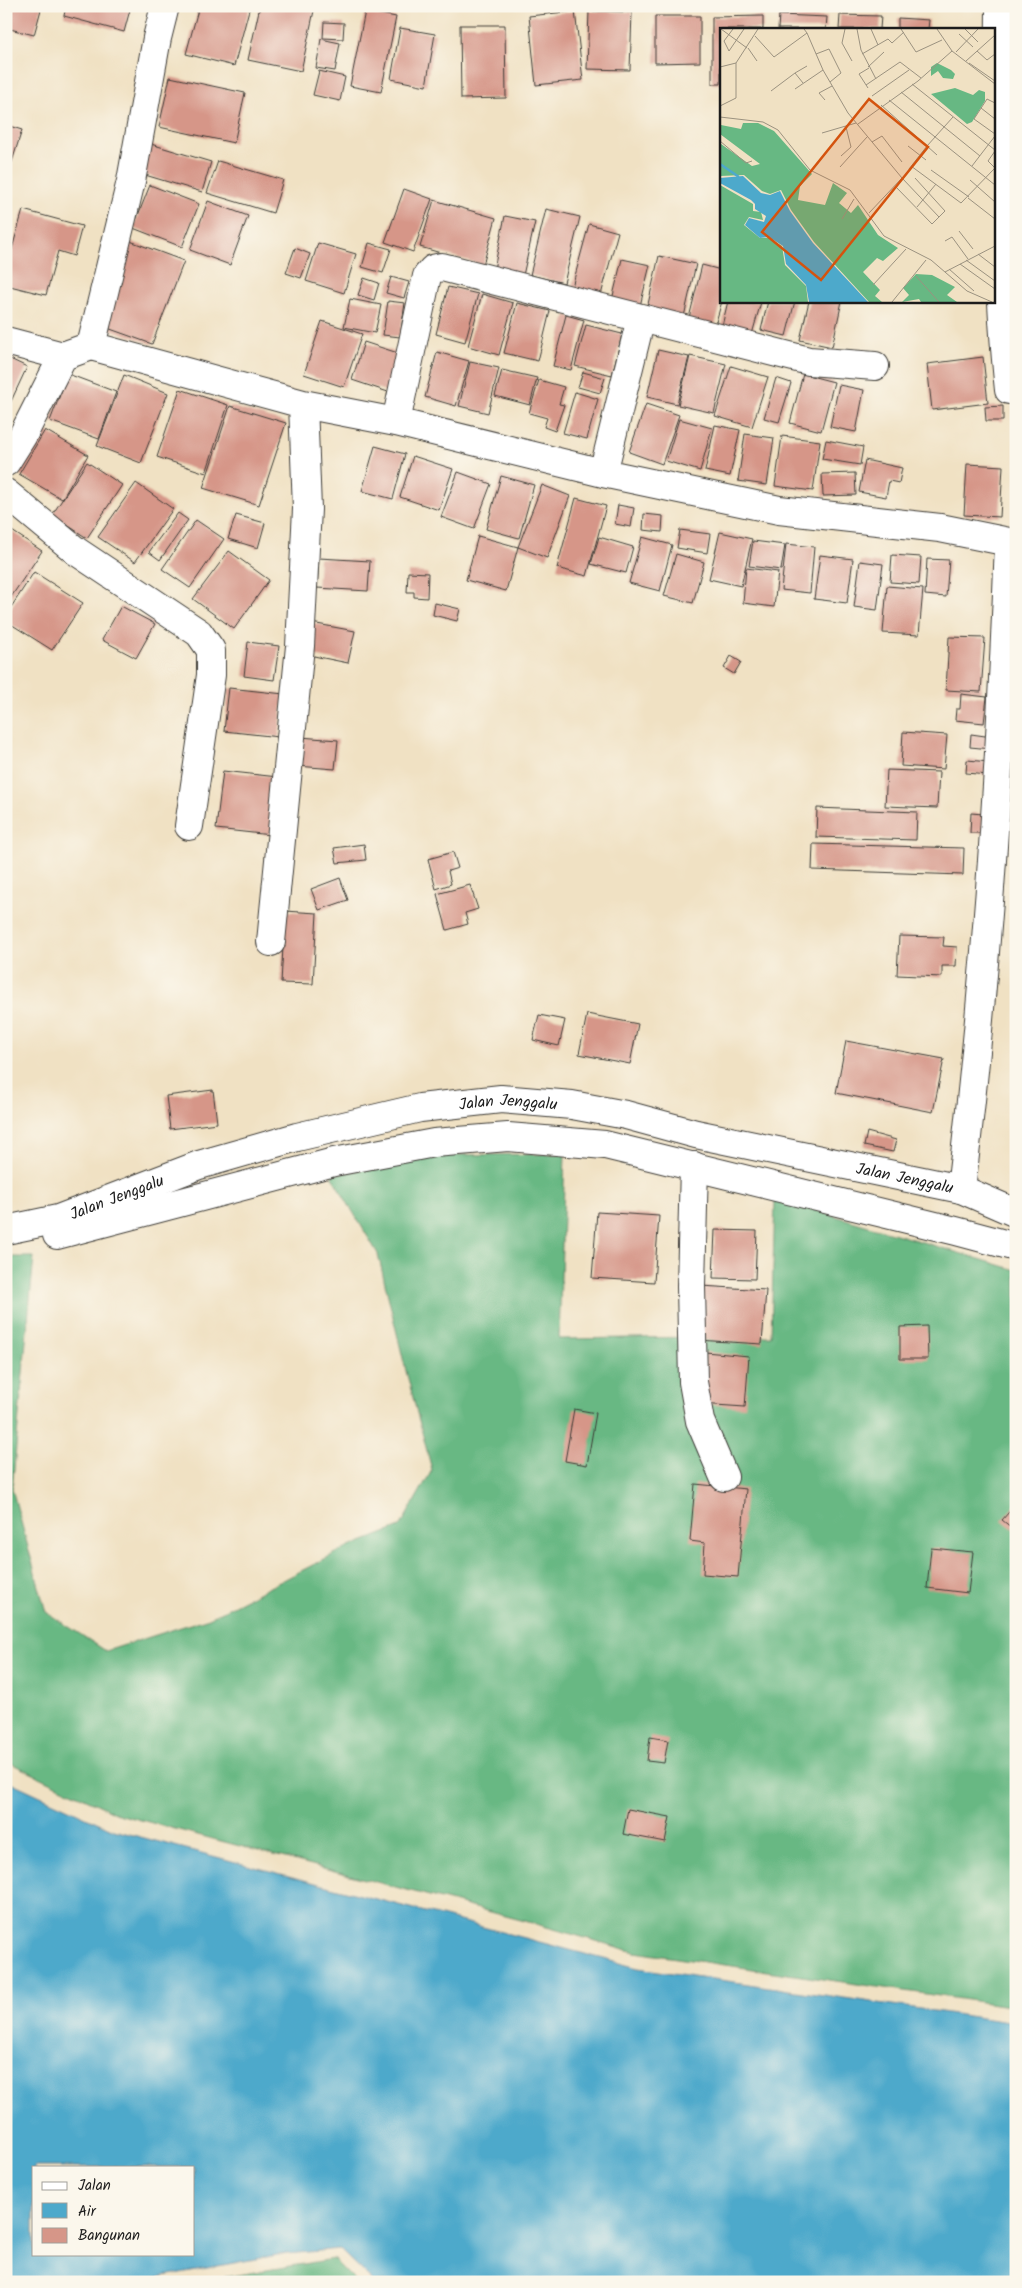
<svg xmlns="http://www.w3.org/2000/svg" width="1022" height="2288" viewBox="0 0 1022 2288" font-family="Kalam,sans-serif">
<rect width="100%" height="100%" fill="#fbf7ec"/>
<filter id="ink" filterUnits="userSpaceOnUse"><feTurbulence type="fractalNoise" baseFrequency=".02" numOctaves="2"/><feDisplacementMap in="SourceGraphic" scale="10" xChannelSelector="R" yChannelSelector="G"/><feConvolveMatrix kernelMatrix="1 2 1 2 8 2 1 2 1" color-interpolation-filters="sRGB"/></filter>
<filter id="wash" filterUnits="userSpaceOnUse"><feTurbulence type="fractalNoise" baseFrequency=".0096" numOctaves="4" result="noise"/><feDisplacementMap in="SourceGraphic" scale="20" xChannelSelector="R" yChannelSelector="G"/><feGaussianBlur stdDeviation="1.12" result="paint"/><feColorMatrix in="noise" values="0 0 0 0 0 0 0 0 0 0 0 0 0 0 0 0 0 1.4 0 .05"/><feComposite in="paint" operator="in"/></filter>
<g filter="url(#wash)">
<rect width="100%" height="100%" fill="#f0e1c3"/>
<path fill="#67b883" stroke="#426a50" d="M565,1154l-6,185 212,-3 4,-138 241,72v737l-381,-55 -99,-28 -418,-110 -112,-53v-504h28l-22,232 34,123 60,39 103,-33 135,-69 56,-22 32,-57 -26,-99 -28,-117 -47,-79 113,-20z
M333,2259l23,23h-161z"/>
<path fill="#4da9cb" stroke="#346274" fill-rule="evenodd" d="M6,1780l108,50 524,138 378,55v259h-643l-34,-33 -62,6 -145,27h-126zM34,2167h160v87h-160z"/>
<g id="blocks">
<path fill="#d69688" d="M6,6h36l-8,29 -28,-7z
M66,6h65l-7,26 -60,-16z
M199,6h51l-16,60 -48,-12z
M260,6h55l-14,65 -53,-11z
M365,11l31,6 -15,75 -31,-6z
M575,11l8,69 -47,5 -7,-69z
M589,11l43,1 -2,58 -43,-1z
M779,15l48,2 -1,12h-48z
M840,15l41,1 -1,13h-41z
M655,16h45v46l-45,1z
M763,16v13h-42v55h-9v-67z
M898,18l31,2 -1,9h-30z
M324,22l20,1 -1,16 -20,-1z
M460,25h45l1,73 -45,1z
M400,28l35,6 -9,52 -35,-7z
M321,39l19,4 -5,28 -19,-3z
M319,71l26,6 -5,24 -27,-6z
M170,77l75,16 -11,50 -75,-16z
M6,125l16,5 -12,38 -4,-1z
M144,142l67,20 -9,30 -67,-20z
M218,161l65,19 -10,33 -66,-20z
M150,185l49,19 -17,43 -49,-19z
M404,189l28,10 -19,53 -28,-10z
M434,200l62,18 -13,47 -63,-18z
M208,201l40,15 -18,49 -40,-15z
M546,209l34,8 -16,66 -34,-8z
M23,210l59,16 -8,30 -16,-5 -12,44 -40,-10v-15z
M505,216l30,6 -13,58 -29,-6z
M589,224l29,8 -17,63 -29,-8z
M130,241l54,20 -32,83 -53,-19z
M318,243l38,11 -12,39 -38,-12z
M369,243l22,6 -8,24 -21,-6z
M295,248l15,6 -9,24 -15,-5z
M659,256l37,8 -13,57 -37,-8z
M622,259l28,6 -11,45 -28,-6z
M702,265l19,5 1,31 -8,28 -26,-7z
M391,277l18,5 -5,16 -18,-5z
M364,278l15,5 -5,17 -16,-5z
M448,287l30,7 -13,48 -29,-8z
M482,294l31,9 -14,52 -31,-9z
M350,299l31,6 -6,28 -31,-6z
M388,301l17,2 -5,34 -17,-2z
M728,301l33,1 -10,36 -30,-8z
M768,301h27l-9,35 -25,-6z
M809,301h33l-10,46 -32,-7z
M517,303l33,8 -12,50 -34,-8z
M566,315l18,5 -13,50 -18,-4z
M322,321l40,13 -18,53 -40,-13z
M586,325l36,9 -10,41 -37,-9z
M364,342l37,12 -13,38 -36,-12z
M658,350l31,7 -12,47 -30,-7z
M437,352l32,9 -13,45 -31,-9z
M690,356l36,8 -12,49 -36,-8z
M6,357l21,10 -21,45z
M983,357l5,46 -56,7 -5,-46z
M470,362l29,6 -11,45 -29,-7z
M731,366l37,11 -16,50 -37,-11z
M502,370l35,8 -7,27 -35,-9z
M583,372l22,6 -5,15 -22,-6z
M68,374l48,18 -17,47 -49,-18z
M803,374l31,8 -13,49 -31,-8z
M124,375l44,18 -27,70 -44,-17z
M776,378l15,5 -12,39 -15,-4z
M539,380l25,7 -5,17 5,1 -9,26 -11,-4 3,-9 -18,-5z
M839,385l25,5 -8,42 -26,-5z
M180,389l48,16 -22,68 -49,-16z
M575,392l23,7 -11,40 -24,-6z
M646,404l33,11 -17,49 -33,-12z
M230,406l56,17 -27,82 -56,-17z
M1003,406v15h-17l-1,-14z
M679,419l33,9 -12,43 -34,-10z
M715,425l25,5 -10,46 -25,-5z
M45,430l43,25 -26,44 -43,-25z
M745,434l29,4 -7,47 -29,-4z
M782,436l38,5 -7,50 -38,-5z
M826,440l37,7 -3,18 -38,-6z
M375,446l30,8 -12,45 -31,-8z
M413,456l40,13 -14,41 -39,-13z
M865,460l37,8 -3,15 -10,-2 -3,16 -27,-5z
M87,462l35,23 -35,53 -35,-23z
M967,464l36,2 -3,51 -36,-2z
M458,472l33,12 -17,45 -33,-12z
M855,473l1,22 -33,1 -1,-22z
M501,476l33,9 -15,53 -33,-9z
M136,483l37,26 -38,53 -37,-25z
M542,485l28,11 -23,62 -29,-11z
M576,498l30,8 -19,70 -30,-8z
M618,505l16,3 -3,19 -16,-3z
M178,513l10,7 -28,40 -11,-8z
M644,514l19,2 -1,16 -19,-2z
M236,515l29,8 -7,25 -30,-9z
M196,520l28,19 -34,49 -28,-19z
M6,527l36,24 -33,49 -3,-2z
M680,530l30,4 -3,19 -30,-5z
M720,532l32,7 -11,47 -32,-7z
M478,536l40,11 -12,44 -40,-11z
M599,537l34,10 -7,26 -35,-9z
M642,537l30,8 -12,46 -31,-8z
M753,541l32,4 -4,25 -32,-4z
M786,544l28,3 -4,46 -29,-3z
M229,551l40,29 -35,49 -41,-30z
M676,554l28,8 -11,41 -29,-7z
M820,555l33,4 -6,44 -33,-4z
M892,555l29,2 -2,27 -29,-2z
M319,558l51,3 -2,30 -51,-3z
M927,559l22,1 -3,37 -21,-2z
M860,561l23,3 -6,46 -23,-3z
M746,568l32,4 -4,35 -31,-4z
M34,572l49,31 -31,47 -46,-29v-6z
M408,572l20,1 -1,25 -13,-1v-5h-7z
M887,586l36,3 -4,46 -36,-2z
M435,603l25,6 -3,12 -24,-6z
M121,606l34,18 -19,34 -34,-18z
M306,622l49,9 -7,32 -49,-10z
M949,637l36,1 -4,54 -35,-2z
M248,642l31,4 -5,34 -30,-4z
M731,656l10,6 -7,12 -10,-6z
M229,688l55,6 -5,43 -55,-6z
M961,694l26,3 -3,26 -29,-3 1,-11h4z
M903,732l44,3 -3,34 -43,-3z
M971,734l21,3 -1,12 -21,-2z
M300,737l38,3 -3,29 -38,-3z
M967,760l23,2 -2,13 -22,-2z
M887,770l52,2 -2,36 -52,-2z
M223,771l55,6 -7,58 -55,-6z
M817,808l100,4 -1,28 -100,-3z
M971,813l12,1v19h-13z
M364,844l2,16 -29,3 -3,-15z
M813,844l151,4 -1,27 -151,-5z
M453,852l5,16 -10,3 3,13 -15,5 -8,-30z
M340,878l8,22 -29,10 -8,-21z
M470,885l8,24 -13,4 3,11 -21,6 -10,-36z
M285,911l32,2 -4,71 -32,-1z
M899,936l45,1 -1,9 14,1 -1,19h-14v11l-45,-2z
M587,1014l51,10 -8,40 -51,-10z
M539,1015l26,5 -6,26 -26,-6z
M846,1041l98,18 -11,53 -97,-19z
M213,1090l4,33 -47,6 -4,-33z
M867,1132l29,8 -3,12 -29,-6z
M597,1212l62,4 -5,66 -62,-4z
M715,1230l42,1 -2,48 -42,-1z
M701,1286l65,4 -4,54 -65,-4z
M927,1326l1,33h-28v-32z
M705,1352l44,4 -4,51 -45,-3z
M574,1409l22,4 -9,52 -22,-4z
M695,1484l51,5 -8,88 -35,-3 2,-31 -15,-2z
M1016,1504v27l-14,-11z
M931,1548l42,4 -5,41 -41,-5z
M650,1737l18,3 -4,23 -17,-2z
M628,1809l42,8 -5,25 -42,-8z"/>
</g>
</g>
<g filter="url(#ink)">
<use href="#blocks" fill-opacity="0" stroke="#3c3a35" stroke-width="1"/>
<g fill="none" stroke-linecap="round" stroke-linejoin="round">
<g stroke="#3c3a35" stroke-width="30">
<path id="minor" d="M1000,6c-1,128 -5,257 9,384
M6,341l57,15 28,-10 212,58 93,18 207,51 176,37 161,18 69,14c-8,217 -22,432 -48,647
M91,346l40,-165 26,-143 8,-32
M396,422l31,-146 6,-7 9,-2 367,94 66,5
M6,462l17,-27 40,-79
M603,473l38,-155
M6,493l70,58 123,82 12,17v25l-22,151
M271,942l29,-296 7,-137 -4,-105
M694,1166l-3,120 2,96 7,39 24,56"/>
</g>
<g stroke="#3c3a35" stroke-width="30">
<g id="major">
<path id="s1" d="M6,1230l52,-11 141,-54 98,-28 123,-29 81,-9 71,6 54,10 70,19 265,55 55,24"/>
<path d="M57,1235l277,-73 100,-19 74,-6 97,8 351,86 60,16"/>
</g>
</g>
<use href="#minor" stroke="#fff" stroke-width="28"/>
<use href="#major" stroke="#fff" stroke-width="28"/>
</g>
</g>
<g text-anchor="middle" stroke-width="4" stroke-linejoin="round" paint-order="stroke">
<g font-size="16" fill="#1c1c1c" stroke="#fbf7ec">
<text dy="6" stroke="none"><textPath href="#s1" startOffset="521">Jalan Jenggalu</textPath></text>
<text dy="6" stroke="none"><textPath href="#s1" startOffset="926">Jalan Jenggalu</textPath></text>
<text dy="6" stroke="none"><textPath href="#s1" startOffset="116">Jalan Jenggalu</textPath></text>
</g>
</g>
<g transform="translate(720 28)">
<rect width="275" height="275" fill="#f0e1c3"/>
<path d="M217,35l14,7 4,4 -2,5 -10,-1 -5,-7 -7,5v-9zM235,60l18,7 6,-5 6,2v9l-13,21 -5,2 -36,-30zM23,95h15l16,8 38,43 -12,12 -2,14 27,5 8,-22 14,10 -8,10 12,10 7,-8 20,30 20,13 -15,13 -6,-3 -14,14 17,18 -5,6 7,6h-13l-55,-60 -23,-32 -10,-20 -11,4 -8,-3 -18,-16 -24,1 1,-32 31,22 8,-2 -40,-30 1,-9 20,4zM0,157l33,19v7l8,1 2,8 -14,-3 -5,8 16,13h9l13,8 3,19 21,21 2,16h5h-93zM196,246l16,1 23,12 -8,8 10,7h-36l-2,-3 -17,3 7,-7 -6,-7z" fill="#67b883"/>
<path d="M23,148l18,17 9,2 10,-4 10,20 23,32 55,59h-59l-3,-17 -20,-21 -3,-18 -14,-9 -9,1 -15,-13 4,-7 15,4 2,-6 -11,-7v-5l-4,-4 -31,-17v-5z" fill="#4da9cb"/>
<path fill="none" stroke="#4da9cb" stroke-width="2.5" d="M0,136l19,13"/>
<path fill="none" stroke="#9b9280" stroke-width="1" d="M1,1l26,19M13,1l-9,12 5,10 15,-22M125,1l-3,14 10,18M137,1l4,21 15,29M151,1l7,16M181,1l15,23 26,-12M217,1l15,22 43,33M245,1l13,13M87,5l16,37 25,43 54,65 -33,35M239,6l14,13M35,8l19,21 33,-24 -3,-4M28,20l9,13M257,23l10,9 8,-6M236,24l22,-23M96,26l13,-5 12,24 -11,9M142,26l26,-15 4,4 12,-11M246,33l29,-26M249,35l26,18M0,39l16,-4M148,39l16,-15M83,55l-8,-10 12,-7M192,56l83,66M146,57l34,-23 21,16M148,60l-9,-14 10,-6M75,61l28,-19M51,63l24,-18M181,64l79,64M152,68l37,-26M105,72l-6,-7 13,-7M169,72l106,85M275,75l-8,-4 -13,20 21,15M161,77l46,41 26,-29M0,78l16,-8v-35l22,-34M261,80l14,11M0,89l43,5 15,8 32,40 40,20 34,46 47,24 36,31 25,11M138,96l60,-43 34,-30M102,105l34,-10M0,113l26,22 6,-2M152,114l10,-6 20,26M188,118l18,14M121,128l10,-9 -5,-20M191,138l50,37 34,-35 -7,-7 7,-10M252,138l23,-30M120,139l27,-30M189,141l18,-23 10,9M211,142l38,27M182,150l37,39M250,152l25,22M175,158l37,38 13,-13 -30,-33M248,170l27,21M197,179l19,-23M122,191l12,-20M239,203l14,18M225,213l7,-4 16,22M258,226l17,13M246,232l29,21M240,236l35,25M229,241l25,22M225,244l50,-26M196,248l23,26M153,257l33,-36M172,274l34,-42"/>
<path fill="#d4530e" fill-opacity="0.15" stroke="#d4530e" stroke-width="2.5" d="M149,71l59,48 -107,133 -59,-48z"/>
<rect width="275" height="275" fill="none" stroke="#1c1c1c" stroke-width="2.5"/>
</g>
<rect width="1022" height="2288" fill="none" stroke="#fbf7ec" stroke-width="25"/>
<rect x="32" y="2166" width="162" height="90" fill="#fbf7ec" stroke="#a29f99"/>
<rect x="42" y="2182" width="25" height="8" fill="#ffffff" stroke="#a29f99"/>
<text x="78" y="2190" font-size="15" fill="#1c1c1c">Jalan</text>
<rect x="42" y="2203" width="25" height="15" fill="#4da9cb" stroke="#a29f99"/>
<text x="78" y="2216" font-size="15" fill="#1c1c1c">Air</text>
<rect x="42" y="2228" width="25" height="15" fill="#d69688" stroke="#a29f99"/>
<text x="78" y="2240" font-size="15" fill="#1c1c1c">Bangunan</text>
</svg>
